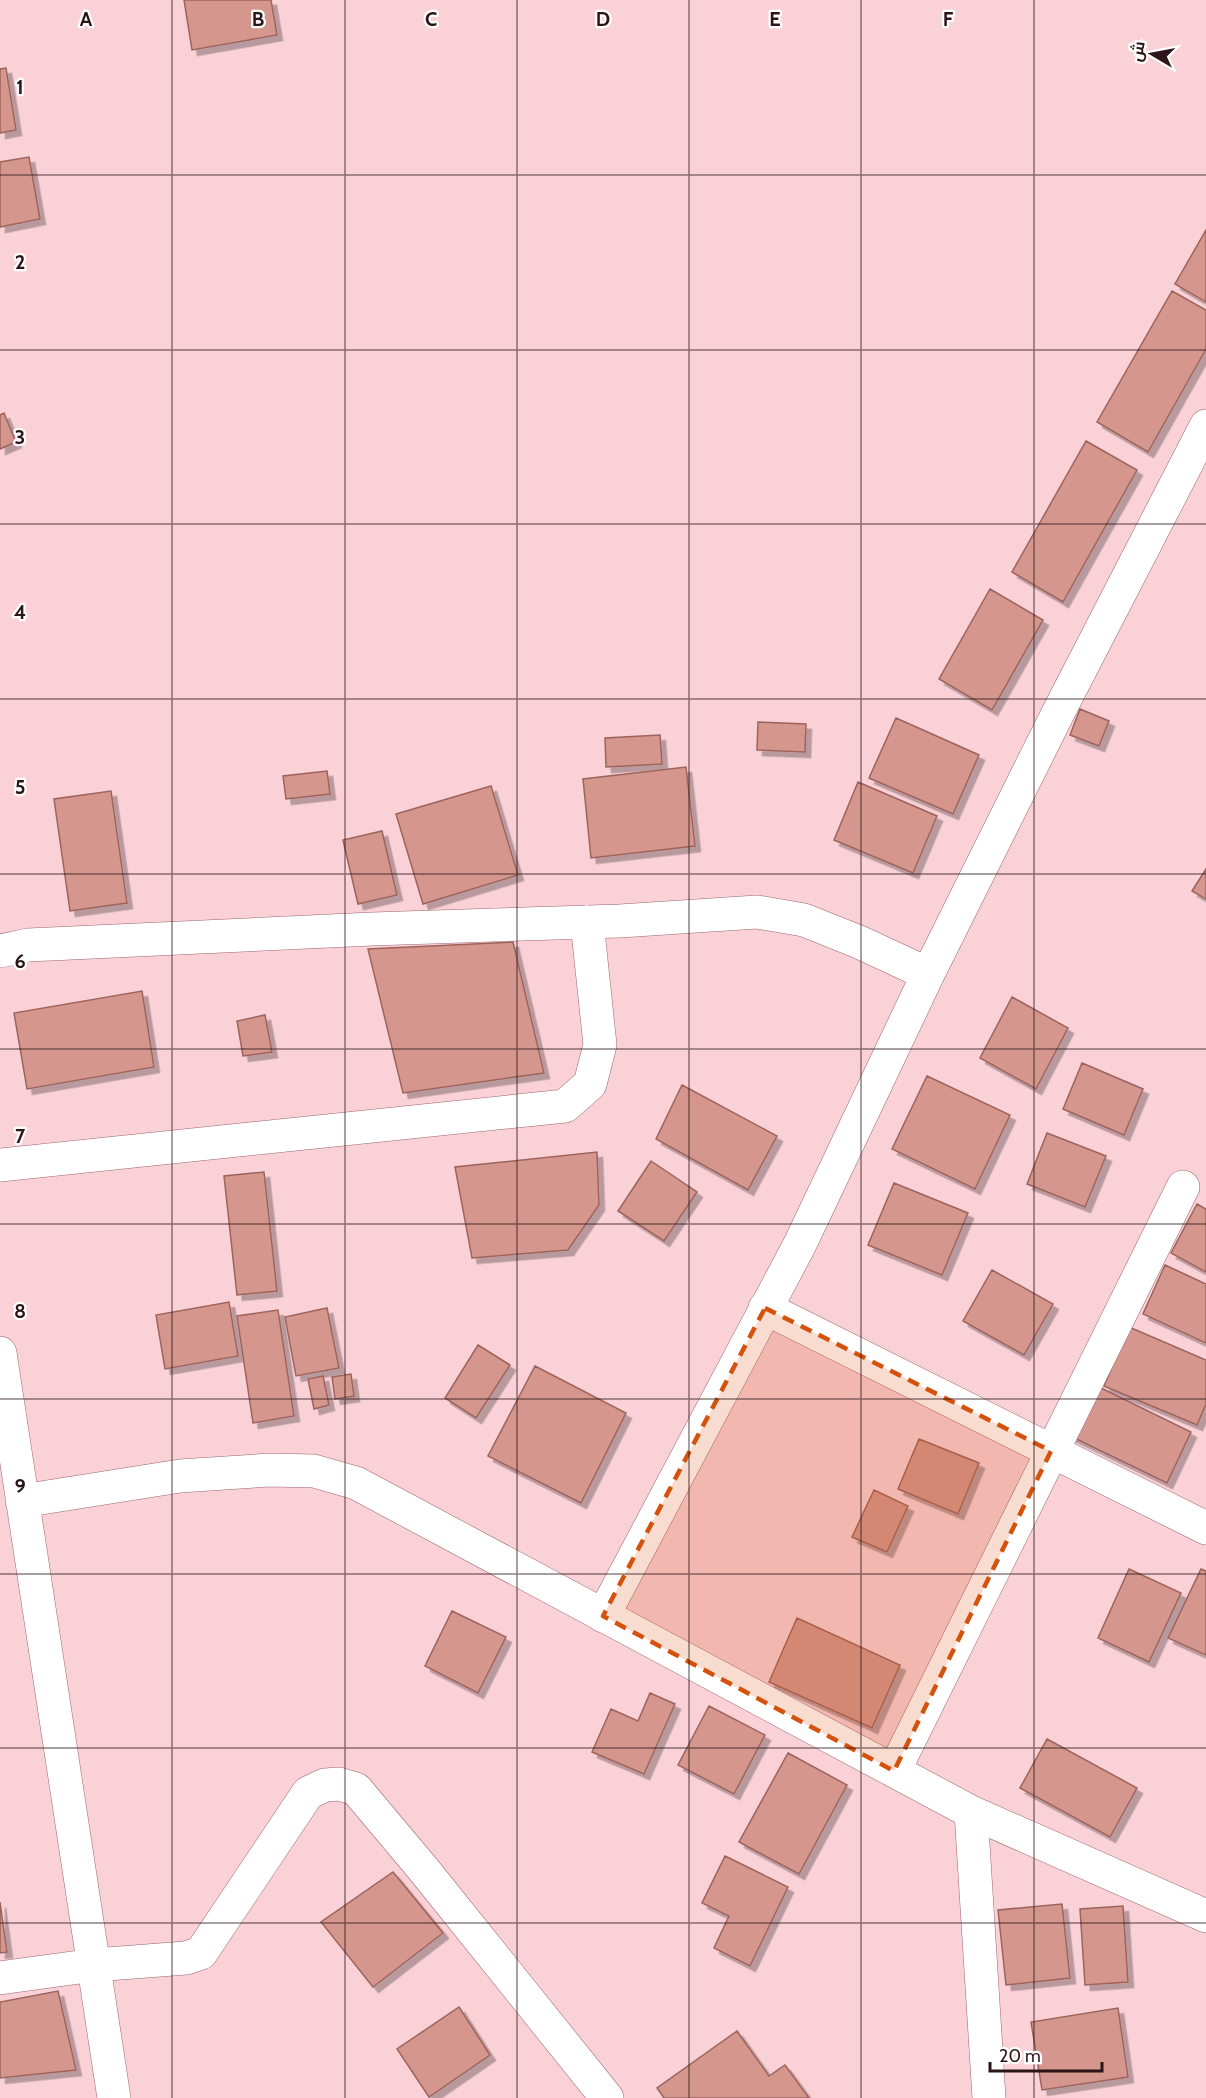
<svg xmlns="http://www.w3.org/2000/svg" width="1206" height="2098" viewBox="0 0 1206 2098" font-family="Cabin,Cairo,sans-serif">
<defs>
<filter id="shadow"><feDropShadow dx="5.5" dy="5.5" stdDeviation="0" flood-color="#0004"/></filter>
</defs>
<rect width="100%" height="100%" fill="#f9d1d7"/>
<path fill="#d4968d" stroke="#9d645c" stroke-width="1.5" filter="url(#shadow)" d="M184,0h87l6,35 -85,15z
M6,68l10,62 -16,3v-64z
M29,157l11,62 -40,8v-65z
M1206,230v72l-31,-18z
M1172,291l34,19v39l-58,103 -51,-30z
M4,413l12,29 -16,7v-34z
M1086,441l51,29 -74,132 -51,-30z
M990,589l53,31 -51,90 -53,-31z
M1080,709l29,12 -10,25 -29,-11z
M896,718l83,37 -26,59 -84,-36z
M758,722l48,2 -1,28 -48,-2z
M660,735l2,29 -56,3 -1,-29z
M686,767l9,79 -104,12 -8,-79z
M327,771l3,23 -44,5 -3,-23z
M858,782l79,34 -24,57 -79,-33z
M491,786l27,89 -95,29 -27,-90z
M111,791l16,112 -57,8 -16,-112z
M382,831l15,64 -39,9 -15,-64z
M1206,869v30l-14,-8z
M513,942l31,131 -141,20 -35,-144z
M142,991l12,76 -127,22 -13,-76z
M1012,997l56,31 -32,61 -56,-31z
M265,1015l7,37 -29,4 -6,-35z
M1082,1063l61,26 -19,46 -61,-26z
M927,1076l83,39 -35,74 -83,-40z
M682,1085l95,51 -29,54 -92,-51z
M1047,1133l59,23 -21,51 -58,-23z
M597,1152l2,53 -31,45 -96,8 -17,-91z
M651,1161l46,31 -33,49 -46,-30z
M264,1172l13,119 -40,4 -13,-119z
M894,1183l74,30 -26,62 -74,-30z
M1197,1204l9,5v63l-35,-19z
M1165,1265l41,19v59l-63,-29z
M992,1270l61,34 -29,51 -61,-34z
M229,1302l9,54 -73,13 -9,-54z
M327,1308l12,60 -43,8 -11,-59z
M278,1310l16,106 -41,7 -16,-107z
M1129,1327l77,33v44l-9,21 -93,-39z
M478,1345l32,20 -34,53 -31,-20z
M535,1366l91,47 -45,90 -93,-47z
M351,1374l3,22 -19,3 -3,-22z
M323,1376l6,29 -15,4 -6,-30z
M1095,1385l96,47 -24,51 -97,-47z
M919,1439l60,24 -21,51 -60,-25z
M874,1490l34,16 -21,46 -35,-15z
M1129,1569l52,24 -32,69 -51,-24z
M1201,1569l5,2v84l-38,-17z
M452,1611l54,26 -28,56 -53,-27z
M797,1618l103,47 -28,63 -103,-46z
M650,1693l25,11 -31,70 -52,-22 19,-43 27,12z
M709,1706l56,29 -31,59 -56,-29z
M1047,1739l90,49 -27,49 -90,-49z
M788,1753l59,32 -48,89 -60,-32z
M725,1856l63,31 -38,79 -36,-18 15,-32 -27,-13z
M393,1872l50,61 -70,54 -52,-65z
M0,1902l7,50 -7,1z
M1062,1904l8,74 -64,7 -8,-75z
M1123,1906l5,76 -43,3 -5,-76z
M58,1991l18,79 -76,8v-76z
M459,2007l31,48 -61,42 -32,-48z
M1118,2008l10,69 -86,13 -11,-68z
M737,2031l32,45 16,-11 24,33h-145l-7,-10z"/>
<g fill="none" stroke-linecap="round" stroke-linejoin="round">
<g stroke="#9f656f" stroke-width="34">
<path id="minor" d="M0,951l28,-6 344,-16 248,-8 137,-9 47,8 55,22 69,32
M0,1165l565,-59 25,-22 10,-39 -13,-123
M765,1308l441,220
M0,1353l114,745
M22,1501l158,-25 90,-6 44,1 42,12 615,329 235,104
M603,1616l197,-372 128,-270 130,-261 148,-287
M894,1771l289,-584
M971,1812l18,286
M0,1978l94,-13 92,-7 15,-5 107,-160 17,-8 14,-1 17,5 68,81 183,228"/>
</g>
<use href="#minor" stroke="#fff" stroke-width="33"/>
</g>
<path fill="#d5520d" fill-opacity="0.2" stroke="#d5520d" stroke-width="4.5" stroke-dasharray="12 8" stroke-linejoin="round" d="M765,1308l286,143 -157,320 -291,-155z"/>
<path fill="none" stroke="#2b1519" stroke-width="1.5" stroke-opacity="0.55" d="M172,0v2098M345,0v2098M517,0v2098M689,0v2098M861,0v2098M1034,0v2098M0,175h1206M0,350h1206M0,524h1206M0,699h1206M0,874h1206M0,1049h1206M0,1224h1206M0,1399h1206M0,1574h1206M0,1748h1206M0,1923h1206"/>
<g font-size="20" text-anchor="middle" font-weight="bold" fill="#2b1519" stroke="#fefefe" stroke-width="4.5" stroke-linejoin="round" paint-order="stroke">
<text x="86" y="26">A</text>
<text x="258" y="26">B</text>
<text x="431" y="26">C</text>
<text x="603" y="26">D</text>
<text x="775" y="26">E</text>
<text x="948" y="26">F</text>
<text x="20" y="94">1</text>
<text x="20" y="269">2</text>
<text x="20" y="444">3</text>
<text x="20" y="619">4</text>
<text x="20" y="794">5</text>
<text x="20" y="968">6</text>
<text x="20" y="1143">7</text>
<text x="20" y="1318">8</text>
<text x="20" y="1493">9</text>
</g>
<g transform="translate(1152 54) rotate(280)" stroke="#fefefe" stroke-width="4.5" paint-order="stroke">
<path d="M0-4.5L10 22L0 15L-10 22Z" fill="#2b1519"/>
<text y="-9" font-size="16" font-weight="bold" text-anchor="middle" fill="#2b1519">ش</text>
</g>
<path d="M990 2062v9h112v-9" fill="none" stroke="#2b1519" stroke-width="3"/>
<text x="999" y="2062" font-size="18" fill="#2b1519" stroke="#fefefe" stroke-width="4.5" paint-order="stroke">20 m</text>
</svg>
